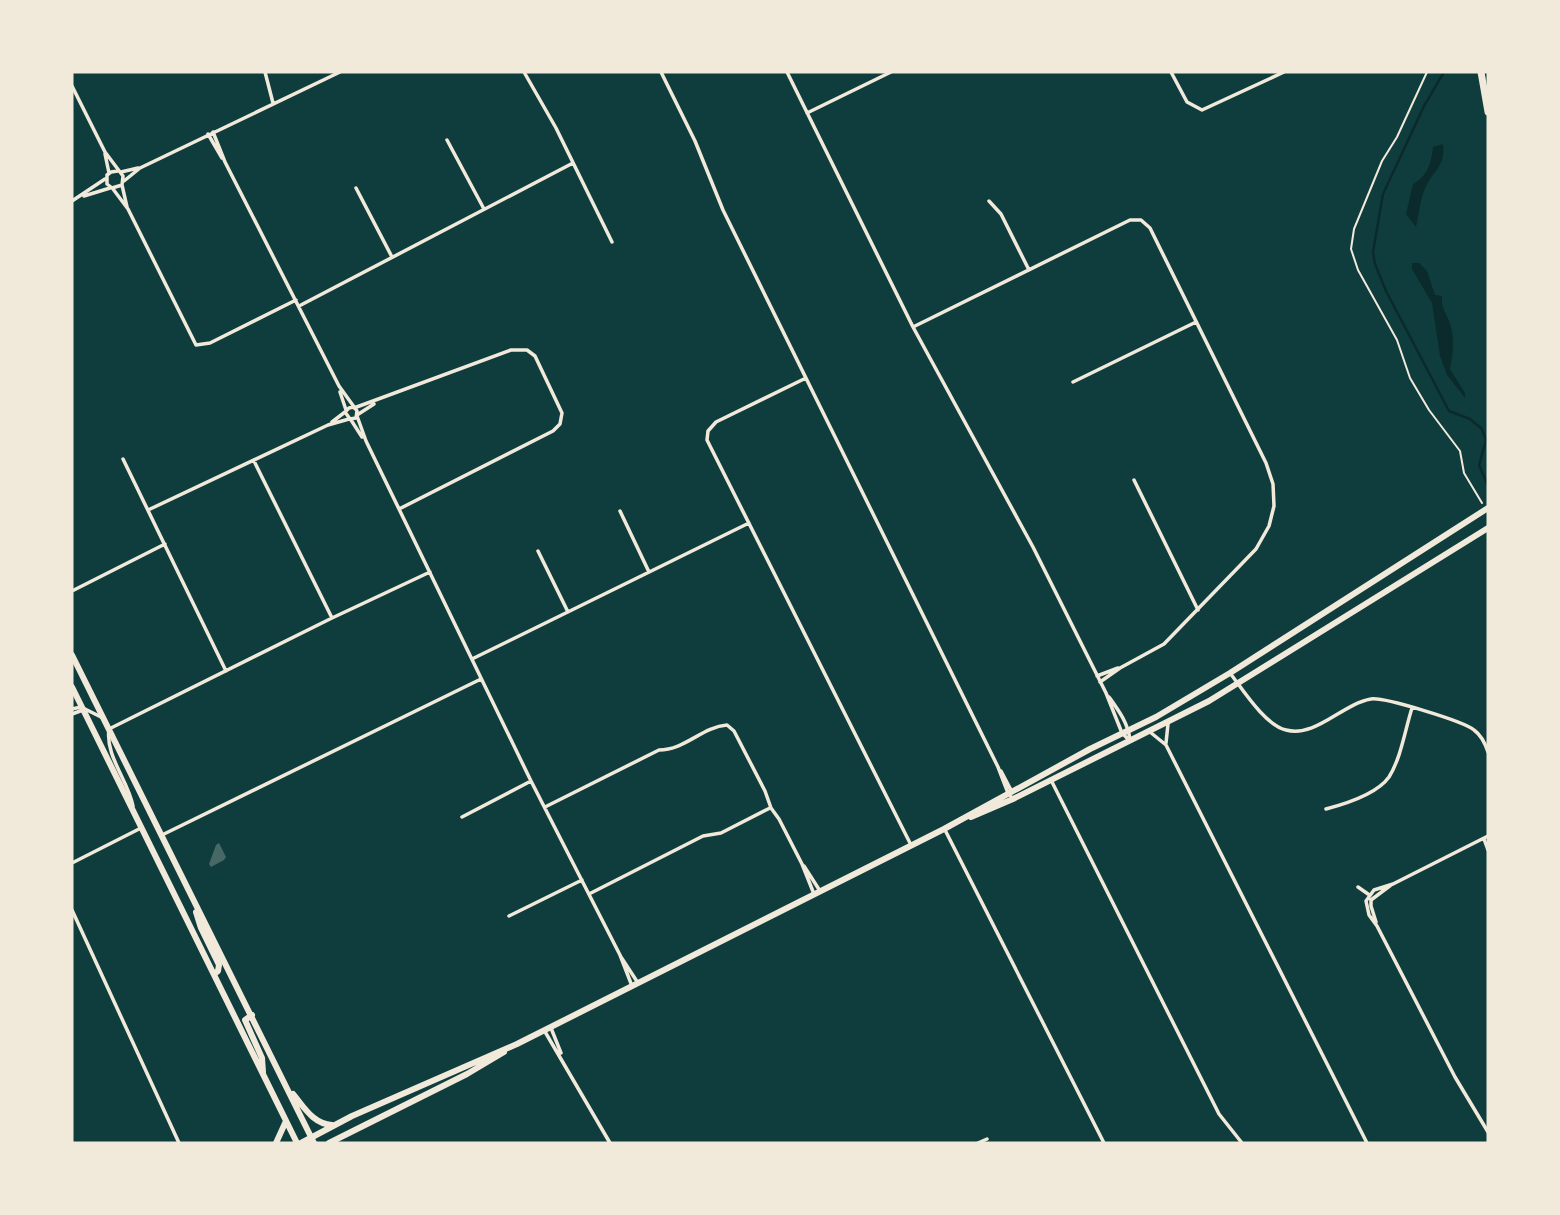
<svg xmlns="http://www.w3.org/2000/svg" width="1560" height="1215" viewBox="0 0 1560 1215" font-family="Overpass,sans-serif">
<rect width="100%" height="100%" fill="#0f3d3e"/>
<path fill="#0a2a2b" d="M1443,144c3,23 -10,26 -18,45 -5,11 -6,25 -9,38l-10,-13 7,-30c15,-8 18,-21 20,-37z
M1412,263h7l8,8 8,24 7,1c-1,12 4,17 8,27 5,17 3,30 0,46l15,24v5l-18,-23 -7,-19 -8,-53 -20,-34z"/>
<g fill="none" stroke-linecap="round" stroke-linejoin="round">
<path stroke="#0a2a2b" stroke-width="2.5" d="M1444,72l-20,34 -41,88 -10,58 2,12 11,27 63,120 21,8 12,10 4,11 -7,25 9,21"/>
</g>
<path fill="#486865" d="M219,843l7,14 -2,3 -13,7 -2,-3 7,-19z"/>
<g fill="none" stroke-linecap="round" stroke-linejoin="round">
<path stroke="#f1e9da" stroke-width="2" d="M1427,72l-30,65 -15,24 -28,68 -3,20 7,21 39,70 13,38 19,32 31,41 4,22 18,30"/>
<path stroke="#f1e9da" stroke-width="3.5" d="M265,72l8,31
M524,72l32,56 56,114
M661,72l34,69 28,69 275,557 10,26 5,6
M787,72l126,255 120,220 73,146 16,40 7,7
M1171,72l16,30 15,8 82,-38
M72,86l33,66 18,24 -1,9 -10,3 -5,-4v-9l4,-3 7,-1
M807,113l84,-41
M213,132l12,30 114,224 18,25 -1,7 -6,1 -5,-7 4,-4 4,-1
M208,134l14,24
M447,140l37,69
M105,154l4,19
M121,172l17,-4
M124,181l16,-13 200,-96
M122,185l5,22
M356,188l36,69
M113,189l15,20 68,136 14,-2 86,-43
M84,196l26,-8
M72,201l33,-22
M989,201l12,13 28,56
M299,306l274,-143
M913,327l217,-107h11l9,8 116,235 7,21 1,22 -5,20 -13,23 -92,95 -44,24 -20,14
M806,378l-90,44 -8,9 -1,9 204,405
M1073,382l123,-60
M340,392l6,18
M354,408l157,-58h16l8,6 27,57 -2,11 -7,7 -154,78
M357,415l17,-11
M357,416l9,25 165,340 89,174 12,31
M351,420l11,17
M332,422l13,-10
M123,459l103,212
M254,461l78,157
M1134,480l64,130
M148,510l180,-85 21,-6
M620,511l29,61
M538,551l30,61
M72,591l93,-47
M472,659l277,-136
M1230,673c13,17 35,52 56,57 30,8 56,-26 85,-31 13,-2 92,22 103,31 7,5 11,13 14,22
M1097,676l21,-8
M1109,697c10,14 19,26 21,43
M72,709l9,-2 20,10
M72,714l11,-4
M1150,732l16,13 201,398
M1166,743l2,-19
M1001,771l11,21
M1051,780l168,334 23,29
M133,806c-5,-26 -28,-50 -24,-77l223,-111 98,-46
M545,807l114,-57c26,0 43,-23 68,-25l7,6 31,60 6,17 8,11 23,45 12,30
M1326,809c19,-5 51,-15 63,-32 12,-19 16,-47 23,-69
M462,817l69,-36
M945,830l159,313
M162,835l319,-156
M1488,836l-95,48 -19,6 -8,11 3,14 8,11 78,151 33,55
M1484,839l4,11
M72,863l69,-35
M804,866l16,25
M1358,887l10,7
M589,894l114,-58 18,-3 49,-25
M72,910l107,233
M509,916l73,-36
M1376,922l-5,-16v-6l20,-15
M621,957l17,26
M551,1028l10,25
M544,1030l66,113
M978,1143l9,-4"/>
<path stroke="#f1e9da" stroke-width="6" d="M72,655l242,488
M72,687l225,456
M971,817l42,-18 196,-98 279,-173
M196,912l5,16 18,37 -1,6 -4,3
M252,1015l-7,5 17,38 1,14
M293,1094c11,13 20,30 39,31
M276,1143l10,-22
M301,1143l51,-27 165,-72 427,-215 146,-80 66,-32 74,-44 258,-165
M329,1143l138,-69 37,-22"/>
<path stroke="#f1e9da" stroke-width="7" d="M1481,72l7,40"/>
</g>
<rect width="1560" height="1215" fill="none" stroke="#f1e9da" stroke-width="147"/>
</svg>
